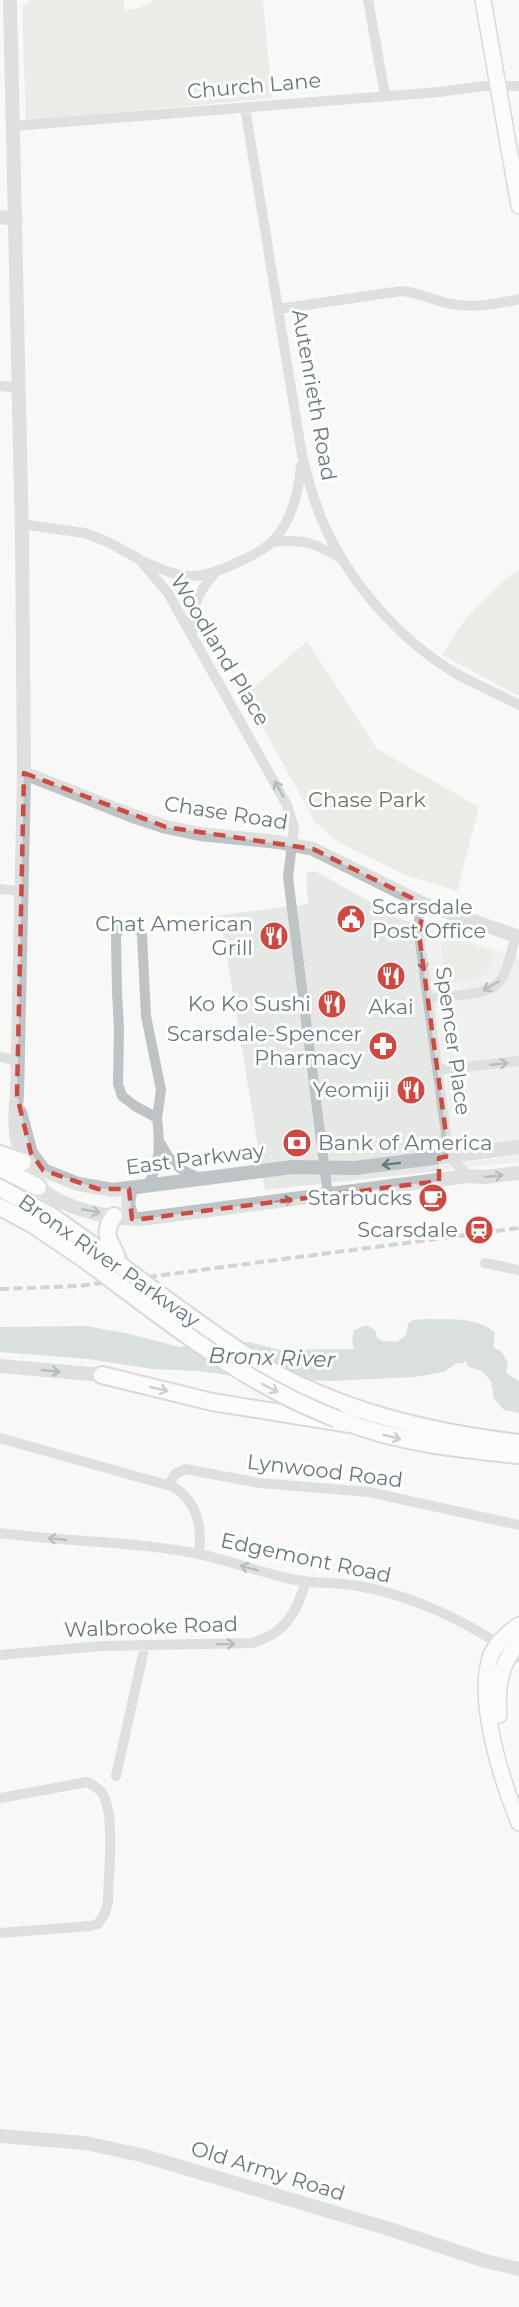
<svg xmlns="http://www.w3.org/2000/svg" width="519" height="2307" viewBox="0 0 519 2307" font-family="Montserrat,sans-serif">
<rect width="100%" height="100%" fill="#f8f8f6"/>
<path fill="#e6e8e6" d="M315,871l86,48 118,38v205l-254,28 -45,-275 88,-11 -2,-31z"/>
<path fill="#d9ddd6" d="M31,0h92l2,10 14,-2 16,-8h108l9,98 -246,23 -4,-114z
M519,570v126l-76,-41c18,-36 40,-56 70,-82z
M307,641l70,108 102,58 -22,84 -54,-17 -65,-32 -23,-20 -70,-127z
M446,937l48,15 -9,24 -33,6v-2l-6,1 -5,-37 3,-1z"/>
<path fill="#b6c3c5" d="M426,1319c24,1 51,-3 69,14l-2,14 8,4 7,12 -2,10 13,8v32l-15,-3 -10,-11 -3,-18 -9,-10 -13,-4 -4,-6 -2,3 -6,-1 -13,9 -30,5 -83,4 -84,-3 -48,-7 -47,-2 -64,-10 -88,-7v-25l86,-1 44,8 49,13 69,-5 33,8 73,-1 -2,-10 2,-9 12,-5 9,5 2,8 6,3 14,1 9,-7 2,-11 5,-4z"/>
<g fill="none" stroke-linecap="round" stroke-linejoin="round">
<g stroke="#b0b7ba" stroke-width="18">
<path id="secondary" d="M483,0l36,206
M519,1625c-12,8 -22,17 -28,30 -16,44 11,126 28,168
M499,1715c-3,-27 2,-53 20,-73"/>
</g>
<g stroke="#b2b7b9" stroke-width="20">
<path id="trunk" d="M0,1154l23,8
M0,1168l38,19
M0,1188l53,29 66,47
M0,1207l32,17 52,35
M114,1216c-15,21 0,27 5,48
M153,1290c35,25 69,51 105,73 80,48 170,69 261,80
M102,1375l110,27 138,22
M341,1420c57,23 117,29 178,35"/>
</g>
<path stroke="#bec3c5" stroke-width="10" d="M368,0l17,95
M245,108l57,347c6,25 13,51 24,74 27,58 76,113 131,145 20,11 42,20 62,31
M14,126l425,-34 45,-6h35
M278,309l123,-18c15,1 27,7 42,11 26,7 50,3 76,-3
M0,386l18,2
M21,524l64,9 23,9 31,17 29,34 119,212 7,23 -6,49 40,319
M271,542c34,-3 42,0 71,17
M145,562c37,18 54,19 91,1 11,-5 27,-12 36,-21 19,-20 27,-50 29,-76
M192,633c0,-25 5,-40 22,-59
M0,889l21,2
M424,904l-5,12v18l30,222 19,20
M124,924h7l8,3 3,8 4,81 15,74 -4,28 -22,-12 -13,-10 -4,-12 1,-56 -2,-35 -1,-58z
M428,998c17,-2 58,-2 69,-14 11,-11 14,-33 19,-48
M0,1057l18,4
M438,1070l81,-9
M161,1144c11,22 19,26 41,35
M147,1186c14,-23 13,-43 10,-68
M485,1263l34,7
M0,1438l174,49c24,16 28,39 25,67
M169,1484l6,-10 10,-5 74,14 110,9 150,33
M0,1533c66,9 133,8 199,21 31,7 61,18 92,25 22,5 45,3 68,7 56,10 114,38 160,72
M0,1655l101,-9 151,-3c34,-10 45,-31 54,-62
M116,1776l29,-131
M0,1798l87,-16c5,3 12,6 15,11 14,21 6,83 6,109l-3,11 -7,11 -8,2 -90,7"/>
<path stroke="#bec3c5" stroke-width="14" d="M10,0l12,538 2,235 -7,323c-4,27 -2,52 12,76 3,5 6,12 10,16 27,22 69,30 102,31l327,-43 16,1 35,-4
M0,217l16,2
M24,773l109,43 33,11 34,7 78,8 35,7 111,55 95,33
M20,1112l11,41 12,16
M23,1162l55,22 35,6 180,-23 62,1 164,-21
M131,1188l-3,15 4,16
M0,1366l102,9
M0,2136l85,7 56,12 245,73 99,33 34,8"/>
<use href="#secondary" stroke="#fff" stroke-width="15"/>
<use href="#trunk" stroke="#fff" stroke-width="16"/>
<path stroke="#a0a8ab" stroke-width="4" stroke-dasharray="9 4.5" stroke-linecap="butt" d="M0,1289l79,-3 440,-58"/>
<g stroke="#b2b7b9" stroke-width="20" stroke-linecap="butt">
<path id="trunk-bridge" d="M84,1259c81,60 158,124 253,160
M119,1264l34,26"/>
</g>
<use href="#trunk-bridge" stroke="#fff" stroke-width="16"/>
</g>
<defs><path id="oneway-shaft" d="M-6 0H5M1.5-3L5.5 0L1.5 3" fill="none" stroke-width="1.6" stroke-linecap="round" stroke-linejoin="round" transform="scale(1.5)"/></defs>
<g stroke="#66787e">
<use href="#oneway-shaft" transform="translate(279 789) rotate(-119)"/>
<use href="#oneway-shaft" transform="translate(423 962) rotate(82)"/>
<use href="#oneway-shaft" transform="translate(491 986) rotate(150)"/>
<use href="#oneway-shaft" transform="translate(499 1064) rotate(-6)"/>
<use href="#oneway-shaft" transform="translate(391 1164) rotate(173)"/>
<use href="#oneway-shaft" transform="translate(494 1176) rotate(-6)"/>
<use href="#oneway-shaft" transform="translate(284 1201) rotate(-7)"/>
<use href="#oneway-shaft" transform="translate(91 1211) rotate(11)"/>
<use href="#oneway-shaft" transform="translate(51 1371) rotate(6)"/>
<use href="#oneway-shaft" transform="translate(57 1539) rotate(-175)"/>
<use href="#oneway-shaft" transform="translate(249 1568) rotate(-165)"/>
<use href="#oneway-shaft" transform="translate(226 1644) rotate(-1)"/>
</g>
<g stroke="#94a0a5">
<use href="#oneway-shaft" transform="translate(270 1388) rotate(28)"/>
<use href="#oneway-shaft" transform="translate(159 1389) rotate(13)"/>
<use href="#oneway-shaft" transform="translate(392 1437) rotate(15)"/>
</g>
<path d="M0 0H519V2307H0ZM24,773l142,54 147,22 111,55 -5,30 30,222 -10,2v23l-298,38h-9l-3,-30h-31l-55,-19 -12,-17 -14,-57z" fill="#f8f8f6" fill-opacity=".55" fill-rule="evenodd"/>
<path fill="none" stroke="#cf4940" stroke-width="4.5" stroke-dasharray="12 8" stroke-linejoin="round" d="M24,773l142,54 147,22 111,55 -5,30 30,222 -10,2v23l-298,38h-9l-3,-30h-31l-55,-19 -12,-17 -14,-57z"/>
<defs>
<g id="civic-disc" transform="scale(1.5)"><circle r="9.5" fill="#cf4940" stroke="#fff"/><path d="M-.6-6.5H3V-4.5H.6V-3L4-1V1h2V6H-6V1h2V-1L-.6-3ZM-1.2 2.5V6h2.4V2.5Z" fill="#fff"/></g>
<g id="restaurant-disc" transform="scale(1.5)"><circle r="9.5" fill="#cf4940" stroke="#fff"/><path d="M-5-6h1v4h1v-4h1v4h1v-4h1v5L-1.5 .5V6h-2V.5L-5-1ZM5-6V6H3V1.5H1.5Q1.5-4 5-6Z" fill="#fff"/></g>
<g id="pharmacy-disc" transform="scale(1.5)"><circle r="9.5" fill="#cf4940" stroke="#fff"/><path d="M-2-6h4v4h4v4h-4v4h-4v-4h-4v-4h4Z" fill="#fff"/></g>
<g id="bank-disc" transform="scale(1.5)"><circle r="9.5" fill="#cf4940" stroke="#fff"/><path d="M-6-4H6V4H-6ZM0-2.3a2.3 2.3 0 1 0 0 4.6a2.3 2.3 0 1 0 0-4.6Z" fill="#fff"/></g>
<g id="cafe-disc" transform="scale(1.5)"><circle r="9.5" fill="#cf4940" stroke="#fff"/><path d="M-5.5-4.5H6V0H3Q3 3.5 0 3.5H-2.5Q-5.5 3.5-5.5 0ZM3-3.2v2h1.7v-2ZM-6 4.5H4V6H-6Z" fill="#fff"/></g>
<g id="station-disc" transform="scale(1.5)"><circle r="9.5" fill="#cf4940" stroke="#fff"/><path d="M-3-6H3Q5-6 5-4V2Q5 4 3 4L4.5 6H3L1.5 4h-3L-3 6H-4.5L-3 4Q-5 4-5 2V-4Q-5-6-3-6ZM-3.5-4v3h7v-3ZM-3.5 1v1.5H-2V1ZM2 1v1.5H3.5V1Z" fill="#fff"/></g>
</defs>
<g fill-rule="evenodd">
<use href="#civic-disc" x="351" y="919"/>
<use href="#restaurant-disc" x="274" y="936"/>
<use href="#restaurant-disc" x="391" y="976"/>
<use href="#restaurant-disc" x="332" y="1004"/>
<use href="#pharmacy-disc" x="383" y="1046"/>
<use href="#restaurant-disc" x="411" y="1090"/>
<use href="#bank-disc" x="297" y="1143"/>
<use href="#cafe-disc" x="433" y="1198"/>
<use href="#station-disc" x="479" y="1230"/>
</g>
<g text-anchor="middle" stroke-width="6" stroke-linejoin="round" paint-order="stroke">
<g font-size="21" fill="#66787e" stroke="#fff">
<text transform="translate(254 86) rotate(-5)" y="7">Church Lane</text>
<text transform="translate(314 395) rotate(80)" y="7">Autenrieth Road</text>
<text transform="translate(220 650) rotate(59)" y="7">Woodland Place</text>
<text transform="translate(226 813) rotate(9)" y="7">Chase Road</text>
<text transform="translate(453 1041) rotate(82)" y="7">Spencer Place</text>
<text transform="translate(195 1159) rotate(-7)" y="7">East Parkway</text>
<text transform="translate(109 1261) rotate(35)" y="7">Bronx River Parkway</text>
<text transform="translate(325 1471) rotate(7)" y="7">Lynwood Road</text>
<text transform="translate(306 1558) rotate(12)" y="7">Edgemont Road</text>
<text transform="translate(151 1627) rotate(-2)" y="7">Walbrooke Road</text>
<text transform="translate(268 2171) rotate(17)" y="7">Old Army Road</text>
</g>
<g font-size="21" fill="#6b7665" stroke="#fff">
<text x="367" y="807">Chase Park</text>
</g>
<g font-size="21" fill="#66787e" stroke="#fff" text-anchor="end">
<text x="372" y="914" text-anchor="start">Scarsdale<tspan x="372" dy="24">Post Office</tspan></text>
<text x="253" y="931">Chat American<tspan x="253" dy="24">Grill</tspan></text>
<text x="311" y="1011">Ko Ko Sushi</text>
<text x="391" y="1014" text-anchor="middle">Akai</text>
<text x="362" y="1041">Scarsdale-Spencer<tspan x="362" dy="24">Pharmacy</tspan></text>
<text x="390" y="1097">Yeomiji</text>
<text x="318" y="1150" text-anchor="start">Bank of America</text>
<text x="412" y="1205">Starbucks</text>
<text x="458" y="1237">Scarsdale</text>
</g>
<g font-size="22" font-style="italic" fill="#617678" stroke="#fff">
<text transform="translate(272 1357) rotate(2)" y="8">Bronx River</text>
</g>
</g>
</svg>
